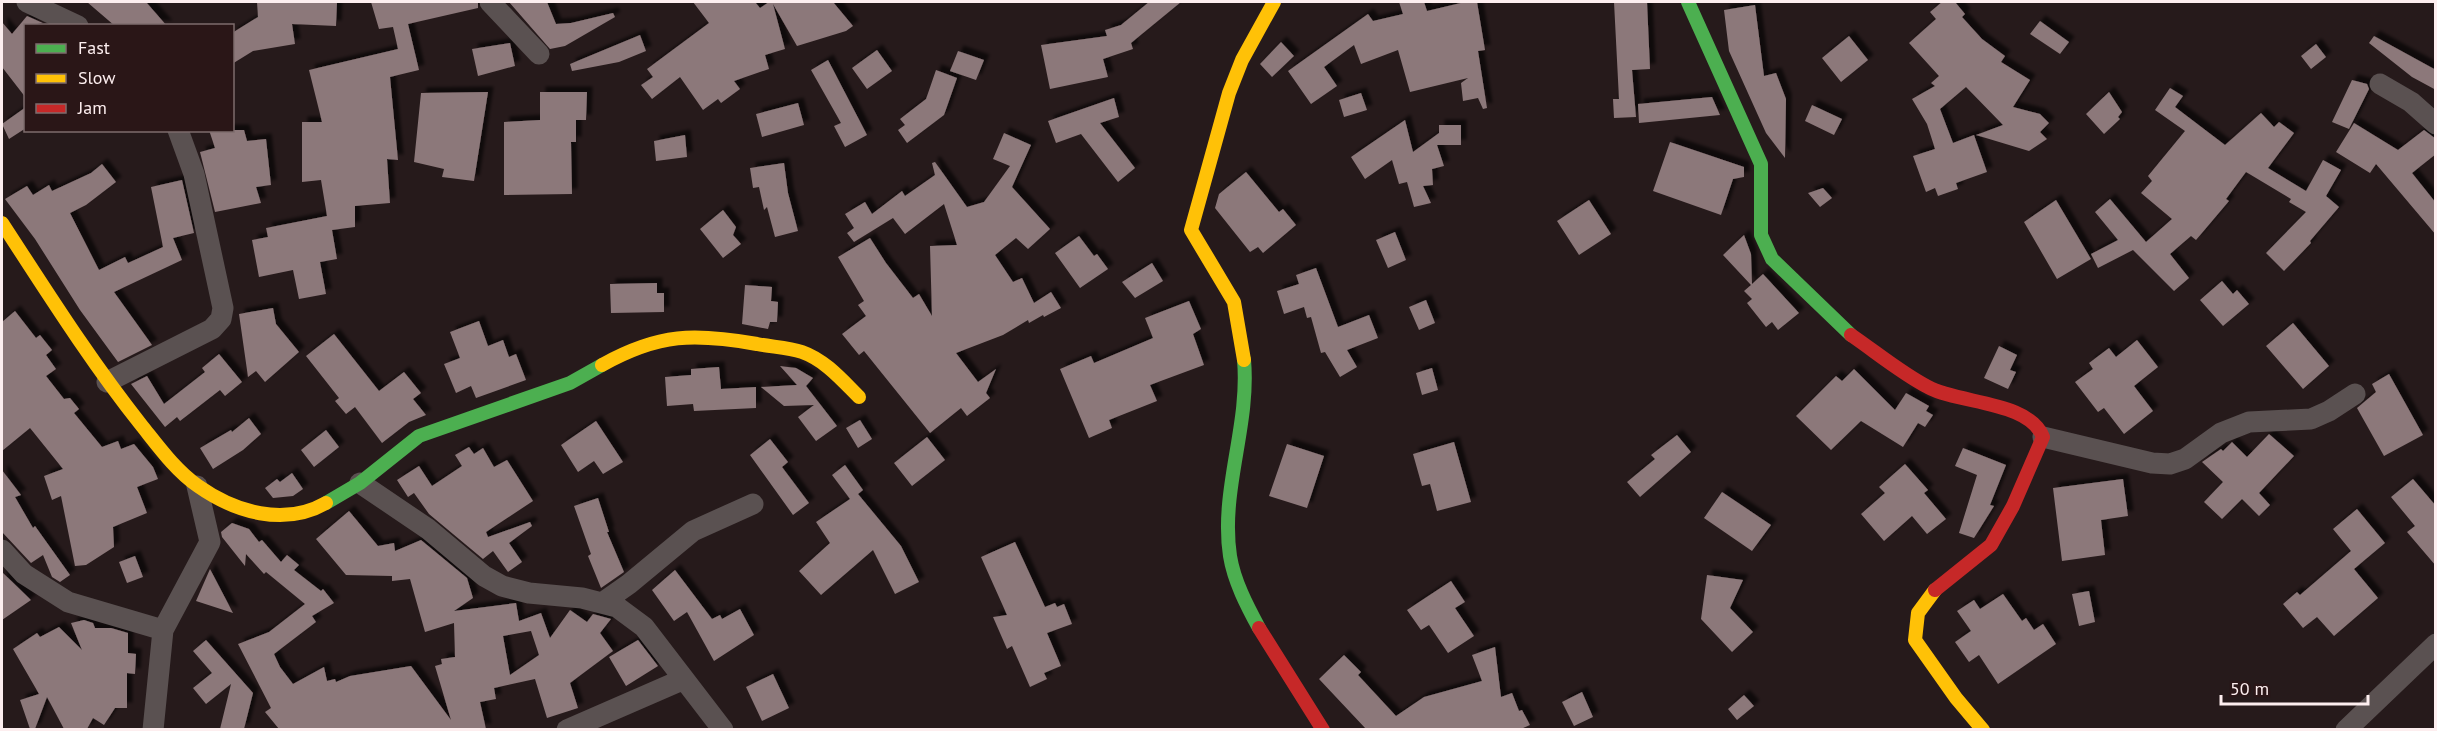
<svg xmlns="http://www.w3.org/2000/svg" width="2437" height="731" viewBox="0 0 2437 731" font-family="'PT Sans',sans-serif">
<defs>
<filter id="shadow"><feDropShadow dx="5.5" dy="-5.5" stdDeviation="1.5" flood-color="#0009"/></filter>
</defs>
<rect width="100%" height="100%" fill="#261a1b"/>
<path fill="#8c787a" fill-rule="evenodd" filter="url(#shadow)" d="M87,2h59l21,24h-52z
M257,2h80l-1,24 -44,-2 3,20 -42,7 -21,13v-31l26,-16z
M371,2h107v6l-70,16 11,46 -29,7 8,83 -11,-1 3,44 -35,3v21l-23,3 5,29 -17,3 6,32 -27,5 -6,-29 -34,7 -7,-37 16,-3 -2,-9 61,-12 -6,-36 -19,2v-60h20l-13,-52 89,-21 -5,-22 -14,2z
M509,2h38l9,22 15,-1 42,-10 2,4 -50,29 -15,3z
M693,2h62l5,6 9,-6h64l20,24 -7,5 -49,15 -24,-42 12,45 -20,6 4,14 -35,12 6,8 -19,14 -3,-4 -15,11 -23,-33 -28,22 -11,-14 12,-8 -6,-8 62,-46z
M1149,2h32l-50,41 2,6 -30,10 5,18 -58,12 -9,-44 66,-9 -2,-6 16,-5z
M1399,2h25l3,9 38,-9h12l8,48 -7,1 9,57 -4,1 -5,-11 -15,3 -2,-18 7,-5 -58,14 -12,-42 -37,14 -7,-19 -30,22 13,19 -26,18 -23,-33 80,-57 5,7 30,-7z
M1614,2h33l3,67 -18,1 4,47 -22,1 -1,-19h6z
M1942,2h13l10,12 -3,3 20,22 23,17 -4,6 29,18 -17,27 27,7 9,9 -9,9 7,7 -18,12 -53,-16 27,-10 -37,-38 -26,22 13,34 21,-8 13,37 -31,11 2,6 -20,7 -3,-8 -9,4 -13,-36 22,-7 -8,-25 -15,-25 23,-13 -4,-3 8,-7 -30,-33 27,-24 -6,-7z
M1755,5l9,71 12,-3 10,26 -1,59 -19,-25 -37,-82 -5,-41z
M27,16l16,7 -17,3v72l-24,-31v-45l10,12z
M2040,21l29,21 -9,12 -30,-20z
M640,35l6,16 -27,11 -47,9 -2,-7z
M1849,36l19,24 -27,22 -19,-24z
M2374,36l62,34v20l-24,-13 -43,-34z
M1281,42l13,14 -22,21 -12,-13z
M510,43l5,23 -37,10 -6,-27z
M2316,44l10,13 -15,12 -10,-13z
M877,50l15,21 -25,18 -15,-21z
M958,51l26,9 -8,20 -26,-9z
M828,60l39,75 -22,12 -11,-21 7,-3 -30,-53z
M936,70l21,8 -13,37 -37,28 -9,-13 7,-5 -5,-6 26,-20z
M2352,80l15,4 2,5 -20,40 -17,-7z
M2170,88l13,8 -8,11 50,38 36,-32 13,14 5,-5 15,11 -26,35 38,23 17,-31 18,10 -15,26 13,11 -29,34 1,2 -27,28 -18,-18 40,-41 -17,-10 2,-3 -45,-27 -20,27 3,2 -33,39 -5,-4 -21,18 19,24 -15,13 -41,-41 -35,18 -7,-14 27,-14 -23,-28 15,-13 36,43 26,-23 -31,-26 11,-12 -4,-5 37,-45 -30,-21z
M488,92l-14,89 -32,-4 2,-8 -30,-7 7,-69z
M540,92h47l-1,28h-10v22h-5l1,52 -68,1v-73l36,-2z
M2109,92l13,20 -4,5 2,2 -16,15 -18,-20z
M1361,93l6,17 -23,7 -5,-17z
M1712,97l8,18 -81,8 -1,-19z
M1114,98l5,19 -19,6 35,45 -17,14 -37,-48 -25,9 -8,-22z
M798,103l6,22 -42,12 -6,-23z
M1812,105l30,14 -8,16 -29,-14z
M26,107v21l-17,11 -7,-15z
M1405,120l8,32 26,-19v-8h22v20h-24l7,21 -12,3 1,16 -10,1 8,17 -17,4 -7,-25 -8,2 -7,-24 -27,19 -14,-22z
M2354,123l44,27 26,-20 12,9v15l-24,19 24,30v32l-60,-71 -6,9 -34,-21z
M209,130h35l3,11 19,-2 5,46 -15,2 5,16 -46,9 -15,-60 15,-4z
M1004,133l27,12 -19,42 38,42 -22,20 -12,-11 -21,17 18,27 9,-4 12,25 17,-11 10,16 -17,9 -1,-2 -14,8 -1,-3 -25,15 -47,18 22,29 18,-13 -10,24 4,5 -23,18 -6,-8 -31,25 -66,-82 -5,4 -17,-21 24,-18 -8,-11 6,-4 -26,-44 32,-19 16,25 27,35 6,-4 13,22 -2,-70 27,-1 -13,-41 -39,30 -12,-16 -39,24 -7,-9 7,-5 -9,-14 20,-12 7,12 30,-23 3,5 30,-21 -3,-12 3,-1 32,45 17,-5 26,-36 -17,-7z
M685,135l2,22 -31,4 -2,-20z
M1670,142l74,25v10l-11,2 -12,36 -68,-24z
M784,163l4,30 10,38 -23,6 -8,-30 -3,3 -5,-23 -6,1 -3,-20z
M102,164l14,18 -30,23 -16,8 29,57 26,-13 3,6 35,-16 -12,-60 31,-7 12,53 -21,5 9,22 -68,32 38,53 -34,17 -38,-52 -45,-71 -30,-40 22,-13 6,9 16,-10 3,6 39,-18z
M1246,172l33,40 4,-3 13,16 -33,28 -5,-6 -8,5 -35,-44 4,-14z
M1823,188l9,10 -12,9 -12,-14z
M1589,200l22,34 -32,21 -22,-34z
M2056,200l35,59 -34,20 -33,-57z
M723,210l13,17 -3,8 8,9 -18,14 -23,-29z
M1395,232l11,28 -18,8 -12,-28z
M1744,235l7,19 1,30 11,-10 36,39 -21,17 -6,-8 -6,5 -19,-24 5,-4 -8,-8 7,-6 -28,-30z
M1079,236l15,20 3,-2 11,15 -28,19 -25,-35z
M1152,263l11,18 -28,17 -13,-16z
M1316,268l22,59 31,-12 9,23 -31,12 10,17 -17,10 -15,-25 -4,1 -10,-36 -4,1 -3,-11 -20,7 -7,-23 22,-7 -3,-9z
M2222,281l11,13 4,-4 12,14 -26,22 -23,-26z
M657,283v10h7v19l-53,1 -1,-29z
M745,285l27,2 -1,14 7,1 -1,20h-7l-2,7 -26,-5z
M1426,300l9,23 -16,7 -10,-23z
M1189,301l12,28 -8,5 11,31 -54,20 7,16 -48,19 3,8 -23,10 -29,-69 31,-13 3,7 59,-25 -8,-20z
M273,308l3,16 23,28 -34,30 -9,-11 -8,6 -9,-63z
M15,311l21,27 4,-3 12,15 -6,5 10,14 -10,7 18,23 6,-1 9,11 -5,4 28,34 16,-6 3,8 13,-5 19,23 5,12 -21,8 10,26 -34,14 1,20 -28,18 -11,1 -14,-70 -9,4 -8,-24 19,-7 -33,-41 -28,23v-129z
M479,321l9,25 15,-6 6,17 7,-3 10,26 -50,18 -5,-12 -15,7 -12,-29 16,-6 -10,-26z
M2293,323l36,43 -26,23 -37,-43z
M334,334l45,57 25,-19 17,21 -8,6 13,16 -17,7 -27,21 -27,-36 -9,7 -11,-13 4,-3 -33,-42z
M2137,340l21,27 -24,19 19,25 -29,23 -20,-26 -6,4 -23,-30 18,-13 -4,-6 20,-15 7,9z
M1999,346l18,9 -7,15 6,2 -8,17 -24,-11z
M219,354l23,28 -17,14 -5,-6 -40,31 -3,-4 -12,10 -34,-43 16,-8 17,28 41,-32 -3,-4z
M780,366l16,2 17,10 -7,8 31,40 -21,15 -18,-24 16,-12 -30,1 -23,-19 36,-2z
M719,367l2,22 35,-2v21l-62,3 -1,-7 -26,2 -2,-29 26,-2v-6z
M1432,368l6,22 -16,5 -6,-22z
M1854,369l41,41 11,-17 23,13 -3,5 7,4 -8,12 -7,-4 -15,24 -42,-26 -30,29 -35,-34 40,-40 6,5z
M2389,374l34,61 -39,21 -27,-48 19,-16 -4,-8z
M249,418l12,16 -18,16 -30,19 -13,-21 31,-18 1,2z
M860,420l12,19 -14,9 -12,-20z
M596,421l27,41 -20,12 -9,-13 -16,11 -17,-27z
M326,430l13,17 -25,20 -13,-17z
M2269,434l25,22 -35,37 11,12 -11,11 -17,-17 -20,20 -18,-17 19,-20 -21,-20 19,-13 2,2 9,-9 15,15z
M1677,435l14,17 -51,45 -13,-15 28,-23 -4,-4z
M927,437l18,23 -33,26 -18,-23z
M770,439l18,23 -6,5 27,36 -16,12 -43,-60z
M1454,442l17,60 -34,9 -7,-27 -8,2 -9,-32z
M1287,444l37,12 -17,52 -38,-12z
M469,447l5,7 9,-6 11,19 13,-7 26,41 -47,31 2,5 42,-15 2,4 -23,17 13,19 -14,10 -15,-21 -10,8 -54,-45 -15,-21 -6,4 -11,-17 22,-14 13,20 30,-20 -7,-11z
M1963,448l43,17 -16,40 4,1 -20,32 -15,-5 18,-58 -22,-9z
M1905,464l23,26 -4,3 22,26 -19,15 -15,-18 -28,25 -23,-27 24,-21 -6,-6z
M845,465l18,25 -5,4 43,52 18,36 -24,12 -22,-44 -52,45 -22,-24 31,-28 -14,-21 34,-23 -18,-24z
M2,470l19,25 -6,2 18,31 2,-2 35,49 -10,7 -8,-5 -9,-22 -12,8 -29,-31z
M292,473l11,16 -10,7 -20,2 -8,-10 12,-9 3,3z
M2123,479l5,37 -27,4 4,35 -43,6 -9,-73z
M2413,479l23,27v60l-29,-34 8,-6 -24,-29z
M1722,492l49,33 -19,26 -48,-33z
M598,498l11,34h-2l17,40 -23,16 -13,-32 3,-2 -17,-48z
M2357,509l28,34 -31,26 24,29 -44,38 -17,-19 -14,11 -20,-24 14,-12 3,3 51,-44 -18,-22z
M349,511l29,35 16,-3 1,8 26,-11 46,38 6,20 -19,13 62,-8 3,18 22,-8 9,25 20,-28 17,12 6,-8 18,5 -11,14 13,18 -43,32 8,25 -31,10 -12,-39 -41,9 2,11 -16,3 6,27h-207l-14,-17 6,-4 -33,-64 31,-12 36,-28 -39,-32 -2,2 -18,-20 -1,12 -23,-29 -1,-5 11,-9 17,6 10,13 3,-2 19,22 6,-7 12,10 -5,5 27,21 2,-2 11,14 -22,13 4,6 -42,32 6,13 13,17 31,-17 3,14 8,-2 1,3 14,-6 61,-10 40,54 -16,-54 7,-2 -1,-5 14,-2 -1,-34 -29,9 -15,-53 -18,2v-5l-46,-1 -30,-36zM531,631l8,24 -29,20 -7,-39z
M1015,542l30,65 10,-4 2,4 7,-3 8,20 -25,9 14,33 -17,7 3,6 -17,8 -18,-41 -5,3 -14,-32 14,-2 -26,-58z
M135,556l8,21 -16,6 -8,-21z
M210,569l23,44 -37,-12z
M675,570l37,49 8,-4 2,4 18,-10 14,26 -40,26 -27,-49 -13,9 -22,-31z
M2,572l29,28 -29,20z
M1707,575l36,5 -13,28 23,24 -21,20 -31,-33z
M1451,581l14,21 -10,6 19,28 -26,17 -19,-28 -8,5 -14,-20z
M2089,591l6,31 -16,4 -7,-32z
M2003,594l19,27 4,-3 8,12 9,-6 13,20 -58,40 -19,-29 -10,7 -14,-20 16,-11 -14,-20 17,-11 6,9z
M84,620l9,3 2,5h16l17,5v20l8,1 -1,20 -8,-1v35h-12l-11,17 -11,-7 -6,11h-23l-17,-32 -12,32h-5l-10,-29 19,-6 -26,-45 24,-16 3,4 19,-10 23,23 -11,-27z
M206,640l47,53 -9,36h-24l11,-45 -25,20 -13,-16 19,-15 -19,-22z
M638,640l20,26 -32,20 -17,-29z
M1495,647l6,50 11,-4 7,18 3,-1 8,15 -9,4h-155l-47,-50 25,-24 17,17 -3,3 38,41 28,-19 58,-16 -10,-26z
M773,674l16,34 -27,13 -16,-34z
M1582,692l11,25 -19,9 -12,-24z
M1744,695l10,11 -17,14 -9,-11z"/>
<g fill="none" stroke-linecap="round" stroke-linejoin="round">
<path stroke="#5a5151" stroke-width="21" d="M27,2l51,24
M490,2l49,52
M2380,84l31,18 25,22
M107,382l105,-53 9,-10 2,-11 -29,-134 -16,-44
M2043,437l109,26 18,1 15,-5 36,-26 28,-11 62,-3 18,-8 26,-17
M360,483l68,46 56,47 18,10 27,7 53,5 35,9 27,20 79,103
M2,550l22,24 44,28 95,28
M602,603l27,-19 64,-53 60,-27
M153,730l10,-100 47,-88 -13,-56
M567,730l117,-51
M2346,730l90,-86"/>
<path stroke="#4caf50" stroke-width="14" d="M1688,2l73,162v71l11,24 79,76
M1244,360c6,66 -24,130 -14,196 4,25 17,50 29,72
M326,503l34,-20 59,-47 151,-53 32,-18"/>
<path stroke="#ffc107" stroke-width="14" d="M2,223c45,69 89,139 140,203 16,20 34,45 56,60 37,26 86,41 128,17
M1244,360l-10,-58 -43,-72 38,-137 13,-33 32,-58
M602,365c57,-32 93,-32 155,-21 14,3 31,3 45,8 23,8 40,28 57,45
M1935,590l-17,23 -3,27 41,58 27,32"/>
<path stroke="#c62828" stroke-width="14" d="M1851,335c25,17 50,38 77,52 31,17 101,14 115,50l-30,69 -22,39 -56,45
M1259,628l64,102"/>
</g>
<rect width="2437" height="731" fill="none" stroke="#fdeeef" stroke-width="6"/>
<rect x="24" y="24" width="210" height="108" fill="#2a1617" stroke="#7e6c6d" stroke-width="1.5"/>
<rect x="36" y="44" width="30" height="9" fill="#4caf50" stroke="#7e6c6d" stroke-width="1.5"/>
<text x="78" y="54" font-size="18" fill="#fdeeef">Fast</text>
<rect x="36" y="74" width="30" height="9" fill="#ffc107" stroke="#7e6c6d" stroke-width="1.5"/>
<text x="78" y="84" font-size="18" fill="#fdeeef">Slow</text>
<rect x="36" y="104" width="30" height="9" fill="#c62828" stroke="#7e6c6d" stroke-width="1.5"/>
<text x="78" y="114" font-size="18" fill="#fdeeef">Jam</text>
<path d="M2221 695v9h147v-9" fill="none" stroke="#fdeeef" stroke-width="3"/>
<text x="2230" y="695" font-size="18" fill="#fdeeef" stroke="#2a1617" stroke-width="4.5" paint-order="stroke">50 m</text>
</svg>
